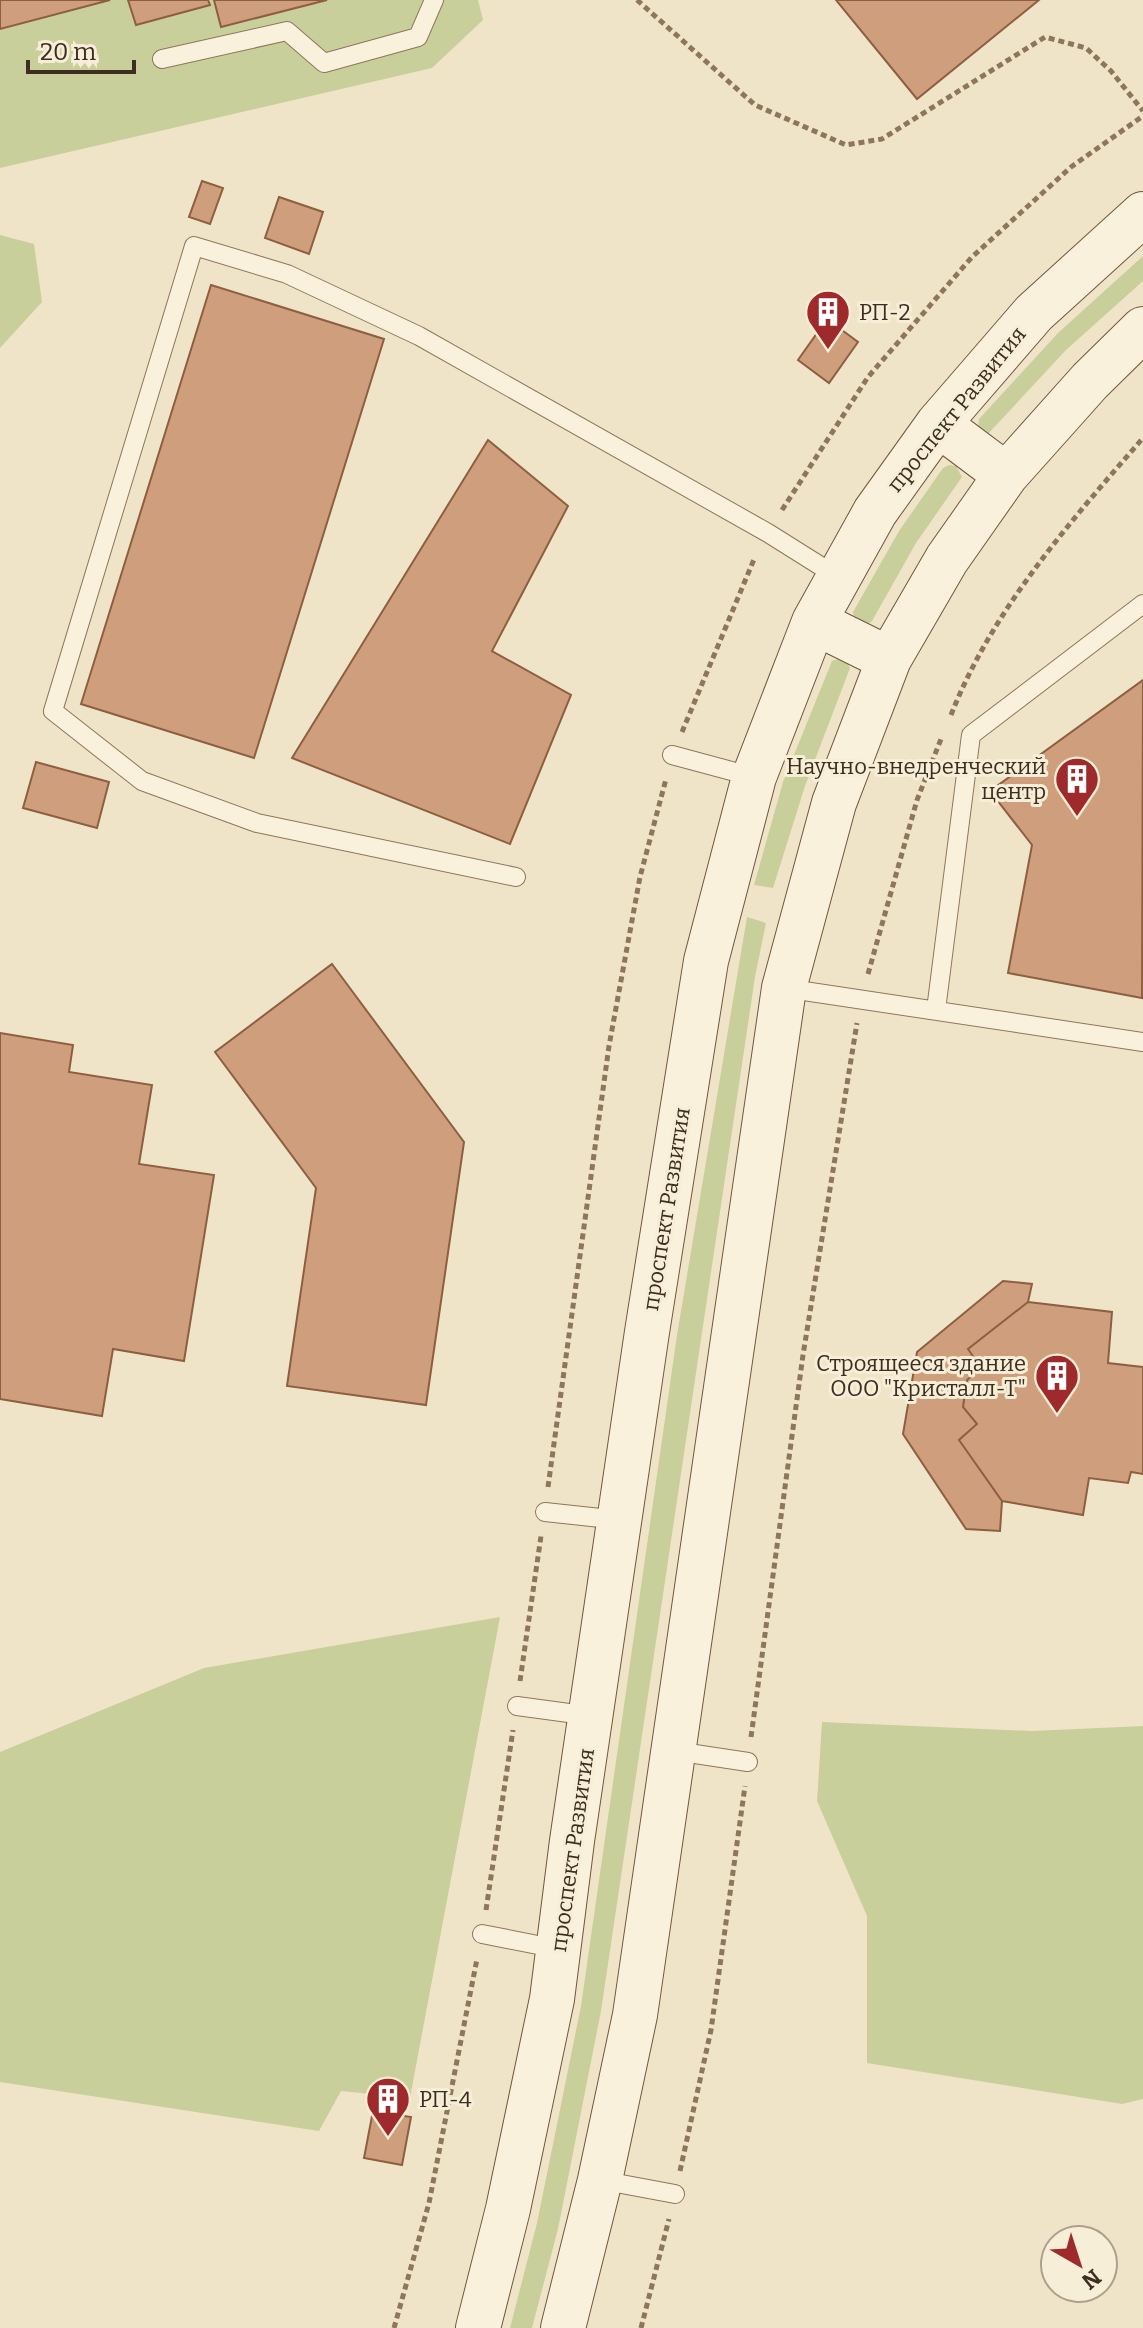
<svg xmlns="http://www.w3.org/2000/svg" width="1143" height="2328" viewBox="0 0 1143 2328" font-family="Bitter,serif">
<rect width="100%" height="100%" fill="#f0e4c8"/>
<path fill="#c9cf9b" d="M0,0h478l5,20 -51,48 -432,100z
M0,235l34,9 8,58 -42,46z
M1143,256v25l-77,69 -79,85 -9,-7 1,-9 79,-86z
M949,465l7,1 6,11 -46,66 -44,78 -6,5 -12,-6 -1,-8 46,-81 44,-63z
M844,657l6,11 -45,118 -32,102 -19,-3 29,-103 49,-121z
M747,917l19,6 -11,54 -154,1034 -43,218 -26,99h-22l27,-105 44,-217 96,-671z
M500,1617l-90,481 -69,-7 -22,40 -319,-49v-330l204,-84z
M822,1722l210,9 111,-5v373l-21,5 -255,-41v-147l-50,-115z"/>
<path fill="#cf9f7d" stroke="#8d5f41" stroke-width="2" d="M0,0h110l-110,29z
M128,0h80l2,5 -74,20z
M214,0h113l-106,27z
M836,0h203l-122,99z
M202,181l21,7 -13,36 -21,-7z
M279,197l44,15 -14,42 -44,-16z
M211,285l173,54 -130,419 -173,-54z
M827,319l31,23 -29,41 -31,-23z
M488,440l80,66 -76,145 79,44 -61,149 -218,-86z
M1143,680l-1,318 -134,-25 24,-128 -42,-54z
M36,762l73,20 -12,46 -74,-20z
M332,964l132,178 -38,263 -139,-19 29,-198 -101,-136z
M0,1033l73,12 -4,27 83,13 -13,79 75,11 -30,186 -71,-12 -11,67 -102,-17z
M1003,1281l29,3 -4,18 -60,47 13,19 -14,12 -4,27 14,17 -18,16 43,61 -2,30 -34,-2 -63,-95 14,-82z
M1028,1302l84,10 -4,51 35,4v107l-12,-2 -3,11 -39,-5 -6,37 -81,-14 -43,-61 18,-16 -14,-17 4,-27 14,-12 -13,-19z
M373,2111l38,6 -9,48 -38,-7z"/>
<g fill="none" stroke-linecap="round" stroke-linejoin="round">
<g stroke="#8d765c" stroke-width="20">
<path id="lane" d="M162,59l125,-28 37,32 94,-26 16,-37
M672,755l82,22
M516,877l-259,-54 -115,-42 -89,-70 141,-465 93,28 132,62 349,197 70,44
M784,988l359,54
M936,1010l35,-275 172,-131
M545,1512l74,8
M517,1706l74,10
M675,1751l73,11
M482,1934l76,15
M600,2180l75,14"/>
</g>
<g stroke="#6f573f" stroke-width="46">
<path id="secondary" d="M938,424l68,51
M814,622l75,37
M478,2328l30,-119 44,-210 20,-158 75,-509 59,-371 48,-184 60,-155 61,-110 63,-88 96,-111 109,-99
M563,2328l37,-148 35,-165 149,-1027 50,-185 55,-144 58,-100 59,-84 84,-94 53,-52"/>
</g>
<path stroke="#8d765c" stroke-width="5" stroke-dasharray="6 4" stroke-linecap="butt" d="M637,0l118,105 91,40 36,-6 163,-102 41,11 25,23 32,40
M782,510l86,-133 104,-120 99,-90 72,-51
M951,715c41,-105 119,-193 192,-277
M682,732l73,-175
M868,974l49,-174 24,-61
M548,1487l61,-441 31,-169 26,-98
M520,1681l21,-145
M751,1737l52,-382 54,-332
M486,1910l27,-180
M680,2171l31,-141 34,-244
M394,2328l35,-125 48,-244
M641,2328l28,-109"/>
<use href="#lane" stroke="#faf1dc" stroke-width="18"/>
<use href="#secondary" stroke="#faf1dc" stroke-width="44"/>
</g>
<defs>
<g id="building-pin" transform="scale(2.3)"><path d="M0 17L-7.5 6A9.5 9.5 0 1 1 7.5 6Z" fill="#9e2a2b" stroke="#f7eed8"/><path d="M-4-6H4V6H1V3H-1V6H-4ZM-2.5-4.3h1.7v1.8h-1.7ZM.8-4.3h1.7v1.8H.8ZM-2.5-1h1.7V.8h-1.7ZM.8-1h1.7V.8H.8Z" fill="#fff"/></g>
</defs>
<g fill-rule="evenodd">
<use href="#building-pin" x="828" y="312"/>
<use href="#building-pin" x="1077" y="779"/>
<use href="#building-pin" x="1057" y="1376"/>
<use href="#building-pin" x="388" y="2099"/>
</g>
<g text-anchor="middle" stroke-width="6" stroke-linejoin="round" paint-order="stroke">
<g font-size="22" fill="#3d2e20" stroke="#f7eed8" text-anchor="start">
<text x="859" y="320">РП-2</text>
<text x="1046" y="774" text-anchor="end">Научно-внедренческий<tspan x="1046" dy="25">центр</tspan></text>
<text x="1026" y="1371" text-anchor="end">Строящееся здание<tspan x="1026" dy="25">ООО "Кристалл-Т"</tspan></text>
<text x="419" y="2107">РП-4</text>
</g>
<g font-size="22" fill="#3d2e20" stroke="#f7eed8">
<text transform="translate(956 409) rotate(-51)" y="8">проспект Развития</text>
<text transform="translate(666 1209) rotate(-81)" y="8">проспект Развития</text>
<text transform="translate(572 1850) rotate(-82)" y="8">проспект Развития</text>
</g>
</g>
<g transform="translate(1079 2264) rotate(141)"><circle r="38" fill="#f7eed8" stroke="#ada18e" stroke-width="2"/>
<path d="M0-6L14 30L0 20L-14 30Z" fill="#9e2a2b"/>
<text y="-12" font-size="22" font-weight="bold" text-anchor="middle" fill="#3d2e20">N</text>
</g>
<path d="M28 60v12h106v-12" fill="none" stroke="#3d2e20" stroke-width="4"/>
<text x="40" y="60" font-size="24" fill="#3d2e20" stroke="#f7eed8" stroke-width="6" paint-order="stroke">20 m</text>
</svg>
